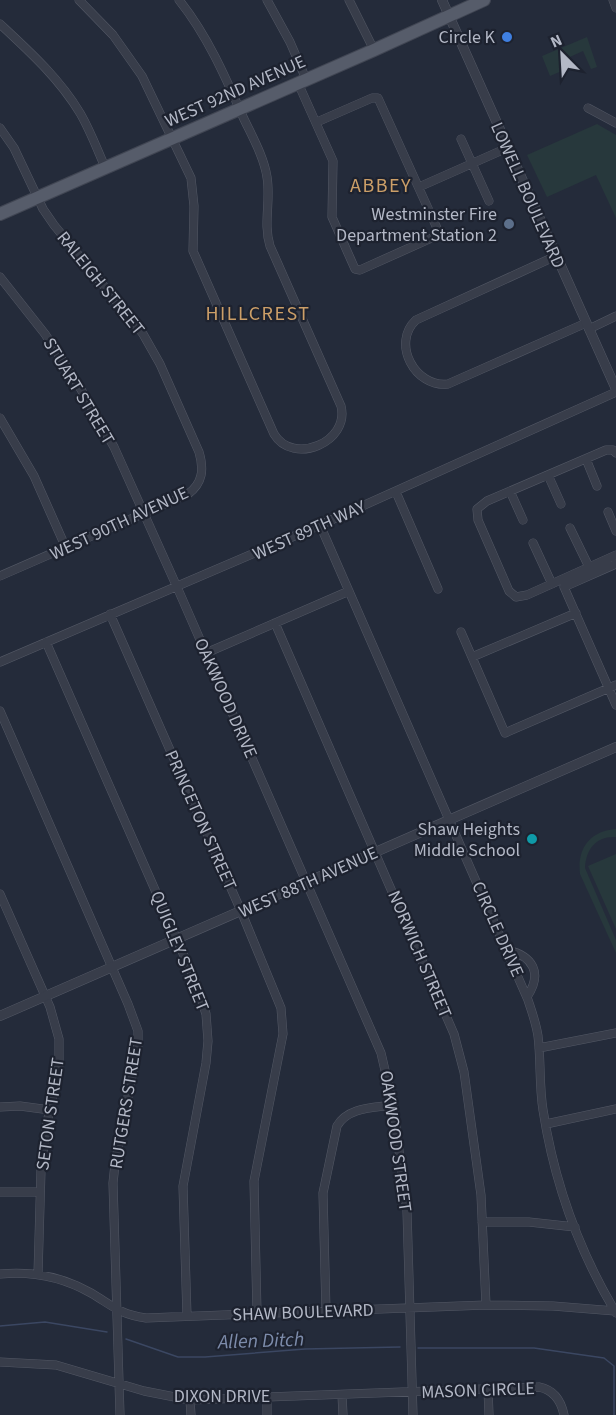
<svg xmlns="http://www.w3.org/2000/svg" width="616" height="1415" viewBox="0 0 616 1415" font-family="'Source Sans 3',sans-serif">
<rect width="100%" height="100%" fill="#242b3a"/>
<path fill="#27383c" d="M587,37l10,30 -6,2 -8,-18 -22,10 3,9 -14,6 -8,-20z
M597,124l19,11v83l-20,-43 -49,22 -20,-42z
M616,829v8c-20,-1 -30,12 -31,31l31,72v13l-36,-79c-3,-26 10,-43 36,-45z
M616,854v75l-28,-63z"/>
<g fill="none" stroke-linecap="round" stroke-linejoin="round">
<path stroke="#3b4762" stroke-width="1.5" d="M0,1326l45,-4 62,10
M126,1339l52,18h27l100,-8 95,-2
M418,1348h116l70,10 10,8v49"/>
<g stroke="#535865" stroke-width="9">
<path id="minor" d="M79,0l34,35 29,41 49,102 3,28 -1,45 81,183c19,32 76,8 67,-28l-71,-160c-7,-23 1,-45 -3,-69 -3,-20 -15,-41 -24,-60 -18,-41 -36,-82 -64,-117
M267,0l23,42 16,37
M349,0l25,50
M613,0l3,8
M0,24c29,27 59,54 80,89 10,17 17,36 25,54
M298,83l35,78 -1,56 23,52 5,1 76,-34 2,-5 -2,-5 -58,-128h-6l-55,24
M588,108l28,15
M0,128l14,20 29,61 11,16 89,109 17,30 39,88c5,17 4,31 -11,42l-188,82
M461,139l28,62
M419,187l88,-39
M556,256l-140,64c-25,23 -1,68 32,64l138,-61
M0,277l45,57 34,52 35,61 63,140 204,466 12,52 14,106 6,204
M589,329l27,-13
M0,418l34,58 32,72
M616,453l-3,-3h-7l-119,51 -10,8 1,11 31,71 7,6 11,-2 89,-40
M586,459l11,27
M548,475l13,29
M510,491l13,29
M396,492l42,97
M608,512l8,19
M320,525l208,475c4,12 8,23 10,36 3,24 1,49 5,74 11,71 36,141 73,203
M570,528l19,39
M533,543l19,41
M616,564l-52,23 52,118
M110,614l131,297 40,97 2,26 -29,147 3,132
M275,623l179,411 10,38 17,123 5,110
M461,632l44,101 111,-48
M46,642l150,341 10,31 2,27 -2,22 -23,123 4,130
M206,653l143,-62
M472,657l104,-44
M0,662l320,-137 296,-133
M0,711l128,293 10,27v14l-23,119 -2,19 7,232
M0,894l50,113 9,32v26l-13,63 -5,42 -3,104
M507,950c26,6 36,23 20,47
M539,1048l77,-15
M0,1107l20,-1 30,4
M546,1124l70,-15
M0,1192h40
M482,1222h47l46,5
M0,1274c31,-3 63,3 91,19 22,13 28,21 55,25l340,-13 67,1 62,5
M326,1311l-3,-118 14,-67c11,-19 36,-18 56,-21
M0,1362l56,3 88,26 46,9 349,-13c15,3 22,13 25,28
M488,1389l1,26
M342,1395l1,20
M267,1397v18
M190,1400l1,15"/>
</g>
<g stroke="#535865" stroke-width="10">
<path id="tertiary" d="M442,0l174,389
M0,1016l616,-269"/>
</g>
<g stroke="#414653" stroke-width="14">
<path id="primary" d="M0,214l374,-164 110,-50"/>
</g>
<use href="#minor" stroke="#383d4a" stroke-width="8"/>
<use href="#tertiary" stroke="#383d4a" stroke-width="9"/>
<use href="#primary" stroke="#565c6a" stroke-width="12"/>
</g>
<circle fill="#3f7fe0" stroke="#1d222f" stroke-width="2" cx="507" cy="37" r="6"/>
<circle fill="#5c6f8a" stroke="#1d222f" stroke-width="2" cx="509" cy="224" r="6"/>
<circle fill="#0f9aa8" stroke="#1d222f" stroke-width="2" cx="532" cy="839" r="6"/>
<g text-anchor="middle" stroke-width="4.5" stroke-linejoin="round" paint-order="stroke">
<g font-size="18" fill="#b3b8c6" stroke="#1d222f" text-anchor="end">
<text x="495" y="43">Circle K</text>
<text x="497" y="220">Westminster Fire<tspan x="497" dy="21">Department Station 2</tspan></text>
<text x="520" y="835">Shaw Heights<tspan x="520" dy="21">Middle School</tspan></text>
</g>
<g font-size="18" fill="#b3b8c6" stroke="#1d222f">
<text transform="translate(235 91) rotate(-24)" y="6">WEST 92ND AVENUE</text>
<text transform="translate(528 195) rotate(66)" y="6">LOWELL BOULEVARD</text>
<text transform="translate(101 283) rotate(51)" y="6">RALEIGH STREET</text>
<text transform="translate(79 391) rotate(59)" y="6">STUART STREET</text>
<text transform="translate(119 523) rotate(-25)" y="6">WEST 90TH AVENUE</text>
<text transform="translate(309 530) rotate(-24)" y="6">WEST 89TH WAY</text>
<text transform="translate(226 698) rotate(66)" y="6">OAKWOOD DRIVE</text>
<text transform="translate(201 820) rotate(66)" y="6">PRINCETON STREET</text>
<text transform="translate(308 882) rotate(-24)" y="6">WEST 88TH AVENUE</text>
<text transform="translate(498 929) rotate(66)" y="6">CIRCLE DRIVE</text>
<text transform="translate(180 951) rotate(68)" y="6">QUIGLEY STREET</text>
<text transform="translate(420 954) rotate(67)" y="6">NORWICH STREET</text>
<text transform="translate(126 1103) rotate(-81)" y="6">RUTGERS STREET</text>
<text transform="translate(50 1114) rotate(-82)" y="6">SETON STREET</text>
<text transform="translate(396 1141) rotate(82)" y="6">OAKWOOD STREET</text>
<text transform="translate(303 1312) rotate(-2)" y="6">SHAW BOULEVARD</text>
<text transform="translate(478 1390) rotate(-2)" y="6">MASON CIRCLE</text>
<text x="222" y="1402">DIXON DRIVE</text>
</g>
<g font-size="20" letter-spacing="1.5" fill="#cc9f68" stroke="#1d222f">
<text x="381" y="192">ABBEY</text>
<text x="258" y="320">HILLCREST</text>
</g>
<g font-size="20" font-style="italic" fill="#7d8cab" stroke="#1d222f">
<text transform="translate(261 1340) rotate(-2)" y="7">Allen Ditch</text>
</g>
</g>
<g transform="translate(562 54) rotate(336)" stroke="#1d222f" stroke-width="4.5" paint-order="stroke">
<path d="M0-4.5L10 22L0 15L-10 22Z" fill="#b3b8c6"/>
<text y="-9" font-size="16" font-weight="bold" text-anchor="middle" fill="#b3b8c6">N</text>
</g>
</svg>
